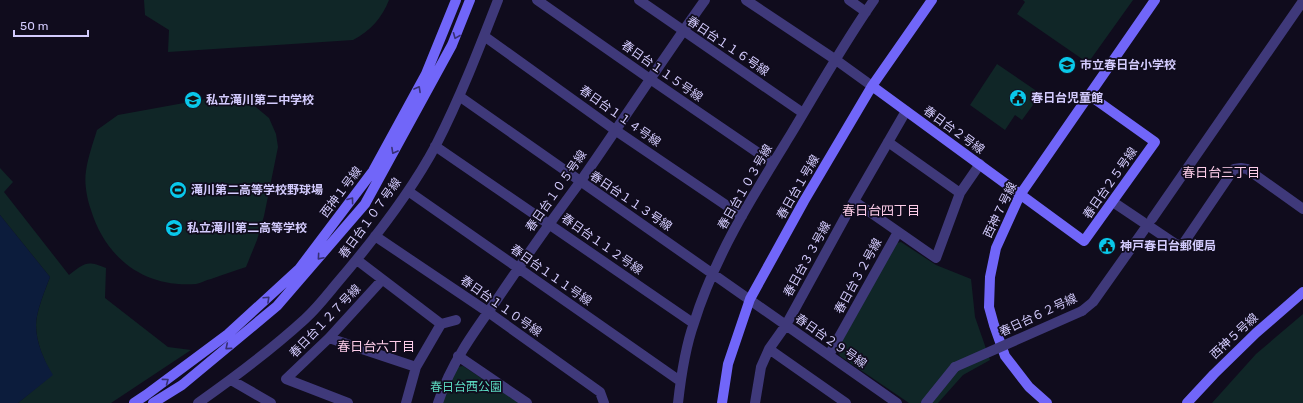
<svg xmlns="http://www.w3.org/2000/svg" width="1303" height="403" viewBox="0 0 1303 403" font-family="Rubik,'Noto Sans JP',sans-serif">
<rect width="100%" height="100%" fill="#100c1d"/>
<path fill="#102627" d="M144,0h245c-7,18 -19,31 -36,40l-185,12 1,-22 -24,-15z
M1023,0h110l-45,63 -71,-49 8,-12z
M997,64l44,30 -19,26 -7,-5 -10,15 -35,-25z
M228,95l17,3 24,20 7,16 2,13 -14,69 -7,24 -11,27c-12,4 -24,8 -35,12 -5,1 -10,4 -15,5 -51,4 -90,-25 -105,-74 -4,-11 -7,-27 -5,-39 2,-14 7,-28 11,-41l21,-15z
M0,168l13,14 -9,10 65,83c16,-12 17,-15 37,-7l-1,30 63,49 23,3 -80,53h-93l34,-28c-8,-15 -16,-32 -16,-50 0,-13 9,-35 14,-48l-50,-62z
M901,242l35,23 35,14 4,38 15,43 -27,15 -25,28h-29l-69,-47 -4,-10 60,-103z
M1303,314v89h-91l44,-49z
M463,366l56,37h-78l15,-36z"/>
<path fill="#0c1c3c" d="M0,215l50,62c-5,13 -14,35 -14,48 0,18 8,35 17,50l-35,28h-18z"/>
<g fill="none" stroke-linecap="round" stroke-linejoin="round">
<path stroke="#3f397a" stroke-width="10" d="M537,0l113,79 123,84
M639,0l164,113
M746,0l90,60 36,26
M849,0l17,12
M484,36l131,94 127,86
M459,96l438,307
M888,142l72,51
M435,146l258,177
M408,191l272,190
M854,201l82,57 24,-65 20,-29
M1113,202l64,43 6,-1 51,-75 7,-1 6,1 56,40
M1152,219l151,-218
M375,236l113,76 112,80 4,11
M357,260l84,64 15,-4
M1082,311l11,-9 51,-72
M329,338l87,29
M769,349l77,54
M829,355l69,-123
M458,356l69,47
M231,380l40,23
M198,403c37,-26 73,-53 107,-84 12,-11 22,-24 32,-36 35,-41 74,-91 99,-138 24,-47 43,-96 62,-145
M348,403l-62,-24 43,-41 53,-58
M406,403l10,-36 25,-43
M438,403c12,-38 35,-70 58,-102 27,-40 55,-80 84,-119 42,-60 82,-122 125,-182
M678,403c3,-27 7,-55 16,-80 21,-68 60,-129 97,-189 27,-45 53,-91 83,-134
M755,403l6,-36 8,-18 17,-24 68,-124 52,-90
M926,403l29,-36"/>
<path stroke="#7166f9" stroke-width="10" d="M872,86l212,155 71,-99 -66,-47
M134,403l12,-8 82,-61 71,-65 74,-98 53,-97 30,-74
M153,403l29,-18 95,-79 88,-102 87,-159 18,-45
M722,403l6,-39 22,-65 54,-98 68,-115 60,-86
M1047,403l-18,-16 -24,-31 -11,-31 -5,-18 1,-30 6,-29 24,-53 135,-195
M1187,403l27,-29 42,-41 47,-41"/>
<path stroke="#3f397a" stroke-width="10" d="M955,367l127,-56"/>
</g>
<defs><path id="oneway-chevron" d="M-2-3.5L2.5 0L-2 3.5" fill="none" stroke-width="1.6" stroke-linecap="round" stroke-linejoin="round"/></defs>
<g stroke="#373075">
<use href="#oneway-chevron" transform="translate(456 36) rotate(112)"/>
<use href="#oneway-chevron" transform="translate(418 89) rotate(-61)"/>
<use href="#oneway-chevron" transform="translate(394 151) rotate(119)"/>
<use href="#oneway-chevron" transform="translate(351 200) rotate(-53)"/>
<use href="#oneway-chevron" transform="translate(320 257) rotate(131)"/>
<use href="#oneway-chevron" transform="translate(267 299) rotate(-43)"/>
<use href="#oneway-chevron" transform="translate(228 347) rotate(140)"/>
<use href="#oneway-chevron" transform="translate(166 381) rotate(-37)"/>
</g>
<defs>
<g id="school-disc" transform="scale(0.9)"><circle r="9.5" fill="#09c8ea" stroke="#100c1d"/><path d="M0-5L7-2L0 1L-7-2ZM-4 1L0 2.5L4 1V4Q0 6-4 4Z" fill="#111"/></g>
<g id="civic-disc" transform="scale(0.9)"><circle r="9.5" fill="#09c8ea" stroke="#100c1d"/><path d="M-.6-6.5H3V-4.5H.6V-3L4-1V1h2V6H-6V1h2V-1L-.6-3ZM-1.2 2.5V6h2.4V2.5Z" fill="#111"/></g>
<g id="stadium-disc" transform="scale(0.9)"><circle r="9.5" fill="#09c8ea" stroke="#100c1d"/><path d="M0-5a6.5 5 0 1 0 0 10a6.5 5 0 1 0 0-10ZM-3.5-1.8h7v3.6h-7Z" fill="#111"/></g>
</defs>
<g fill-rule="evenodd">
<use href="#school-disc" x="1067" y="65"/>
<use href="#civic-disc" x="1018" y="98"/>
<use href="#school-disc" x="193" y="100"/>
<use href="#stadium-disc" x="178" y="190"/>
<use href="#school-disc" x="174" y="228"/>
<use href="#civic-disc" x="1107" y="246"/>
</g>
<g text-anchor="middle" stroke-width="3.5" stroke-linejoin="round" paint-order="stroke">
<g font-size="12" fill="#d3cbfd" stroke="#100c1d">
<text transform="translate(728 46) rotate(34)" y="4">春日台１１６号線</text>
<text transform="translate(662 71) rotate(35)" y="4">春日台１１５号線</text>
<text transform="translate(620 116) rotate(35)" y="4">春日台１１４号線</text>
<text transform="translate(954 130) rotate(36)" y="4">春日台２号線</text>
<text transform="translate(1110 183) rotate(-55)" y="4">春日台２５号線</text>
<text transform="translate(745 187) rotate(-60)" y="4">春日台１０３号線</text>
<text transform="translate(798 187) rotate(-60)" y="4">春日台１号線</text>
<text transform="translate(556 191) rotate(-55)" y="4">春日台１０５号線</text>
<text transform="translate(341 192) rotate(-53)" y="4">西神１号線</text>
<text transform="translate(631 201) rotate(34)" y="4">春日台１１３号線</text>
<text transform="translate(1000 210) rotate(-64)" y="4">西神７号線</text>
<text transform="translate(370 218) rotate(-54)" y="4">春日台１０７号線</text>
<text transform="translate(602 244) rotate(35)" y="4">春日台１１２号線</text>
<text transform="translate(807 259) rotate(-61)" y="4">春日台３３号線</text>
<text transform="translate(551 275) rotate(35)" y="4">春日台１１１号線</text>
<text transform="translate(858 276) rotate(-61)" y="4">春日台３２号線</text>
<text transform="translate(501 306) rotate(35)" y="4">春日台１１０号線</text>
<text transform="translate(1038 315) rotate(-25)" y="4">春日台６２号線</text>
<text transform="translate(325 321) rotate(-46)" y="4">春日台１２７号線</text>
<text transform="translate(1234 336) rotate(-43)" y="4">西神５号線</text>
<text transform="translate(831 341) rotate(35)" y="4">春日台２９号線</text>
</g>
<g font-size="12" font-weight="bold" fill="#d3cbfd" stroke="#100c1d" text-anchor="start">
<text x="1080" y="69">市立春日台小学校</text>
<text x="1031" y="102">春日台児童館</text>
<text x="206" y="104">私立滝川第二中学校</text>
<text x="191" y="194">滝川第二高等学校野球場</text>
<text x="187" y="232">私立滝川第二高等学校</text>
<text x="1120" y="250">神戸春日台郵便局</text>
</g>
<g font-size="12" fill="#5bd9c0" stroke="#100c1d">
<text x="466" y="391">春日台西公園</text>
</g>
<g font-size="13" fill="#fdcde9" stroke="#100c1d">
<text x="1221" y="177">春日台三丁目</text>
<text x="881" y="215">春日台四丁目</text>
<text x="376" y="351">春日台六丁目</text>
</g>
</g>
<path d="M14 30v6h74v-6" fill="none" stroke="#d3cbfd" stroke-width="2"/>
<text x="20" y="30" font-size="12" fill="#d3cbfd" stroke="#100c1d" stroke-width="3" paint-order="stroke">50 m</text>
</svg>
